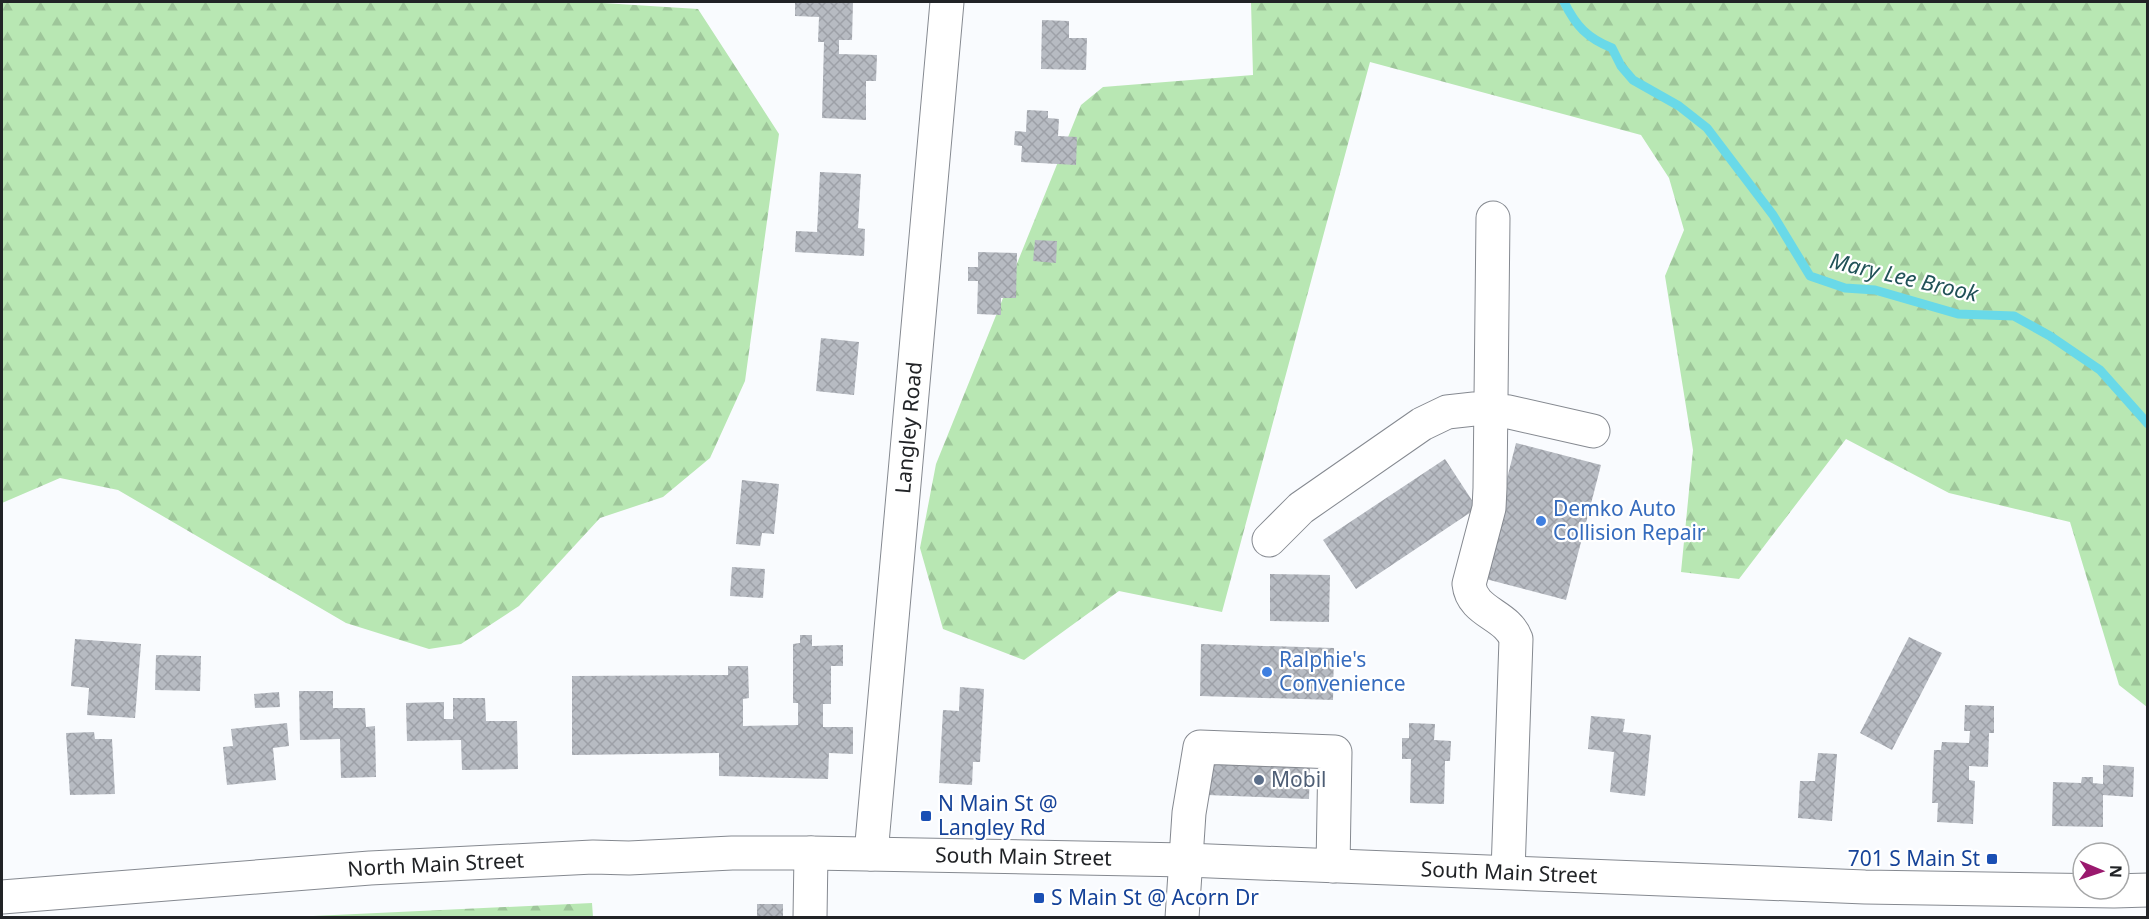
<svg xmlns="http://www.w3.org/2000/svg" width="2149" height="919" viewBox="0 0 2149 919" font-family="'Noto Sans',sans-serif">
<defs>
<pattern id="forest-firs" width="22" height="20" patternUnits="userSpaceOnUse" patternTransform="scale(1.5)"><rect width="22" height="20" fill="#b8e7b3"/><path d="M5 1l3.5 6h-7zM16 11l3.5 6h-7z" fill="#9ec69a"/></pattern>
<pattern id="building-cross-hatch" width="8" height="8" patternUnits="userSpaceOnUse" patternTransform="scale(1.5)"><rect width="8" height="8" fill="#b7bbc2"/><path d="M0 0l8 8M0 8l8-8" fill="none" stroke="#9da0a7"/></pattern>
</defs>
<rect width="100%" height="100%" fill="#f9fbfe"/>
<path fill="url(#forest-firs)" d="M2,2h585l111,7 81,125 -34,247 -35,77 -47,39 -63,21 -81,88 -58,38 -32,5 -83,-26 -228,-133 -58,-12 -58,25z
M1251,2h896v705l-28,-22 -49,-163 -121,-29 -103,-54 -107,140 -58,-7 12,-122 -28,-174 19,-46 -15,-52 -28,-43 -271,-73 -148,550 -103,-21 -95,69 -81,-31 -23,-81 16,-84 145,-359 22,-18 150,-12z
M592,903l1,14h-280v-1z"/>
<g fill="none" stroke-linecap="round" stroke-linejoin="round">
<path stroke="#69d9e8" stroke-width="9" d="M1564,2c12,24 23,36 48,46l9,18 12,14 46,26 28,22 66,87 37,61 35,12 30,2 83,24 56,2 36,20 50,34 48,54"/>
</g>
<path fill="url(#building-cross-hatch)" d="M795,2h58l-1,38h-13v14l38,1 -1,26h-10v39l-44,-2 2,-76h-6l1,-25 -24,-1z
M1042,20l27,1v17h18l-1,32 -45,-1z
M1027,110l21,1v7l11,1 -1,17 19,1 -1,28 -55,-3 1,-16 -8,-1 1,-14 11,1z
M820,172l41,2 -3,54 7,1 -1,27 -69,-4 1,-21 21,1z
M1035,240l22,1 -1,22 -23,-2z
M978,252l39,1 -1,45h-15v17l-24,-1 1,-33h-10v-14h10z
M821,338l38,4 -5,53 -38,-4z
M1516,443l85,22 -35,135 -84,-22z
M1445,459l32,49 -121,81 -33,-49z
M742,480l37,4 -5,50 -12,-1 -2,13 -24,-2z
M732,567l33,2 -2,29 -33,-2z
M1270,574l60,1 -1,47 -59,-1z
M800,635h12v11l31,-1v21h-12v38h-8v23h30v27l-24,-1 -1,26 -109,-3v-23l-147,2v-79l156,-1v-9h20l1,32 -6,1v27l55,-1v-22h-5v-59l7,-1z
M1909,637l33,16 -50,97 -32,-17z
M75,639l66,5 -6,74 -48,-3 2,-27 -18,-2z
M1201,644l133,4 -1,52 -133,-4z
M156,655l45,1 -1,35 -45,-1z
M960,687l24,2 -4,73h-7l-1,23 -33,-2 4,-73 16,1z
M299,691h34v17h32l1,19 9,-1 1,51 -35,1 -1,-39 -40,1z
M279,692l1,15 -25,1 -1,-14z
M453,698h32l1,23h31l1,48 -56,1 -1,-30 -54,1 -1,-38 38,-1v17h9z
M1965,705l29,1v27h-5l-1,34 -19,-1v14l6,1 -2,43 -36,-2 1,-19h-6l2,-53h7l1,-8 27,1 1,-12h-6z
M1591,716l34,3 -2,13 28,3 -6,61 -35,-4 4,-40 -26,-3z
M287,723l2,23 -16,2 3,32 -49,5 -4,-38 10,-1 -2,-17z
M1409,723l26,1 -1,16 17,1 -1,20h-5l-1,43 -34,-1 1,-44h-9v-21h7z
M94,732l1,7h17l3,55 -45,1 -4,-62z
M1818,753l19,1 -5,67 -34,-3 2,-37h15z
M1208,762l102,4 -1,33 -102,-4z
M2103,765l31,2 -1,30 -30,-2v32l-51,-1 1,-44 28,1 1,-6h11v6l10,1z
M757,904h26v14h-26z"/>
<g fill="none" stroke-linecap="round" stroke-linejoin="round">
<g stroke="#858990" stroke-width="35">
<g id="minor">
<path d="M1493,218l-3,270 -1,20 -20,76c3,29 38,30 47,55l-8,233"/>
<path d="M1269,540l32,-32 121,-84 25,-12 27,-3 35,3 84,19"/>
<path id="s1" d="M871,854l76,-852"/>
<path d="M810,918l1,-65"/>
<path d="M1182,918l7,-105 11,-66 135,5 -2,114"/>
</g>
</g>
<g stroke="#858990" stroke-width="35">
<g id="major">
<path id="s2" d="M2,897l368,-29 223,-11 36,1 103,-5h79l375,7 679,27 249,4 34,-1"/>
</g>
</g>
<use href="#minor" stroke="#fff" stroke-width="33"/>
<use href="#major" stroke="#fff" stroke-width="33"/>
</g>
<g fill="#3f7fe0" stroke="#fff" stroke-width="2">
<circle cx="1541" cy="521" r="6"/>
<circle cx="1267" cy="672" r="6"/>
</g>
<circle fill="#5c6f8a" stroke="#fff" stroke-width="2" cx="1259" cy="780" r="6"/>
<g fill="#1a4fb4" stroke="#fff" stroke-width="2">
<rect x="920" y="810" width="12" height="12" rx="3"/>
<rect x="1986" y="853" width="12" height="12" rx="3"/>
<rect x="1033" y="892" width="12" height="12" rx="3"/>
</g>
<g text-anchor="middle" stroke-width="4.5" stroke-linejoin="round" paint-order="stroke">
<g font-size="21" fill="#212326" stroke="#fff">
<text dy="7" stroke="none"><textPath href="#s1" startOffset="428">Langley Road</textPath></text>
<text dy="7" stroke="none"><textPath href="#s2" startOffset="1023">South Main Street</textPath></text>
<text dy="7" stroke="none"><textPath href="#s2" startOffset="435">North Main Street</textPath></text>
<text dy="7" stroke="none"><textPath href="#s2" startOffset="1509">South Main Street</textPath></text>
</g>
<g font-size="21" fill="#366cbe" stroke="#fff" text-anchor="start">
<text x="1553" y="516">Demko Auto<tspan x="1553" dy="24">Collision Repair</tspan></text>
<text x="1279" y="667">Ralphie's<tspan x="1279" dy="24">Convenience</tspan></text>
</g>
<g font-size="21" fill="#4e5e75" stroke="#fff" text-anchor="start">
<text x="1271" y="787">Mobil</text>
</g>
<g font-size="21" fill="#164399" stroke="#fff" text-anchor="start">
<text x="938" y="811">N Main St @<tspan x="938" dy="24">Langley Rd</tspan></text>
<text x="1980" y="866" text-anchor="end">701 S Main St</text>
<text x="1051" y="905">S Main St @ Acorn Dr</text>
</g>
<g font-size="22" font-style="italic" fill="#215258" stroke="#fff">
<text transform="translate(1904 277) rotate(13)" y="8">Mary Lee Brook</text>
</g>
</g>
<rect width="2149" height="919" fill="none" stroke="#212326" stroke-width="6"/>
<g transform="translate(2101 871) rotate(92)"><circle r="28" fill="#ffffff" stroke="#a6a7a8" stroke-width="1.5"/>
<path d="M0-4.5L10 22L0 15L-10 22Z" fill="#9a196e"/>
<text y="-9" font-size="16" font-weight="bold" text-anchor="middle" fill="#212326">N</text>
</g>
</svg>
